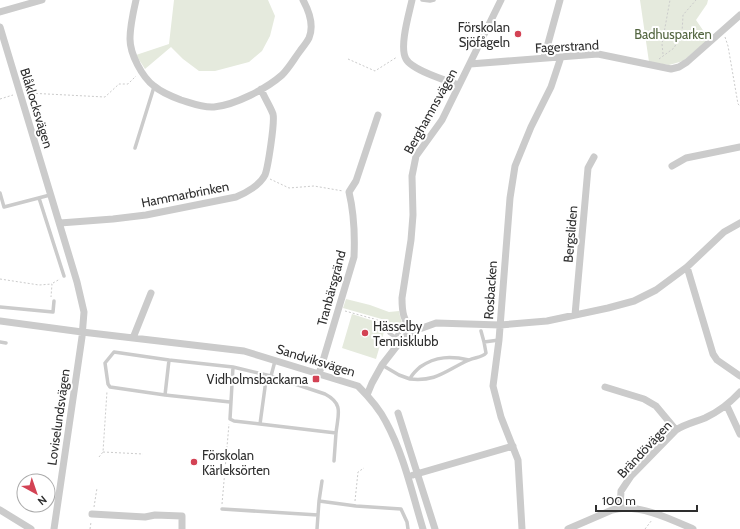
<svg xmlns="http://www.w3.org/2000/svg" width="740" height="529" viewBox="0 0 740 529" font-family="Cabin,sans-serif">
<rect width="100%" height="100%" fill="#fff"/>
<path fill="#e5eadd" d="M174,0h94l7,16 -5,20 -8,15 -13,11 -34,9h-16l-16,-12 -12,-12 -26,22 -9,-14 33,-11z
M640,0h68l-1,4 -11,16 13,19 -26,22 -14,4 -20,-3z
M346,299l24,6 19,7 10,-1c1,8 6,14 1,21l-10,-9 -5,-3 -42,-12z
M352,314l34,11 -10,34 -34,-11z"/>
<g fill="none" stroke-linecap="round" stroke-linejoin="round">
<path stroke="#cbcbcb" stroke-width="1" stroke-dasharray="2 2" stroke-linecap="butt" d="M725,37l3,9 10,58 2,2
M663,54l-1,-10 8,-44
M348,59l27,12 22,-14
M659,59l15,-11 8,-15 1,-18 13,-15
M28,93l77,4 14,-13h9l8,-8
M0,99l13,-4
M270,179l19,9 25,-2 29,5
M0,279l39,6 13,-1 -1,13
M53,283l7,-4
M345,311l40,11
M103,452l40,2
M99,457l4,-5 4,-61
M355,501l3,-29 6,-4
M222,504l7,-80
M94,507l3,-19
M90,529l1,-7
M645,529l7,-9"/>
<path stroke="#cbcbcb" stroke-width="3.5" d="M422,0l8,1 4,-1
M135,148l19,-61
M0,193l4,14 46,-12
M39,198l25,78
M0,307l53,5 1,-11
M389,324l14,14
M392,327l-3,6 6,4 3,-4
M481,331l3,11
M0,342l6,1
M469,360c-18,-4 -33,-4 -49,7 -4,4 -8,7 -10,12 27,3 36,-9 59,-19 6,-3 13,-2 17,-7l-2,-11 15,-2
M382,365l17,10 11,4
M165,395l-55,-8 -2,-3 -3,-21 9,-11 55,8
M230,402l-65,-7 4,-35 64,7
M260,424l-26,-3 -4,-2 3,-52 38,9 54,18c19,10 13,20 11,39l-76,-9 6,-44 5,-4 4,-15
M334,461l2,-28
M319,501l3,-20
M222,509l96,6 1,-14 37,5 45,3 6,13 1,7
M317,529l1,-14"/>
<path stroke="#cbcbcb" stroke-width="7" d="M136,0c-3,13 -6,26 -6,39 0,15 12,38 24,47 7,6 19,11 27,14 10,3 22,8 33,7 21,-2 52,-18 68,-32 7,-7 12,-16 18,-24 3,-4 7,-9 9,-13 5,-12 0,-27 -6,-38
M412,0c-3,14 -13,47 -6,59 6,11 41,22 53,26
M0,12l42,-12
M0,27l77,255 7,30 -2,25 -28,192
M544,58l16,-58
M470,64l128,-10 73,15 8,-2 8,-5 53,-47
M672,166l14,-8 54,-11
M60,223l53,-4 33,-4 90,-18c10,-4 24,-12 29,-22 3,-8 10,-53 8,-61 -3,-8 -9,-17 -12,-25
M687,267l26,87 4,6 23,16
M575,315l13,-147 6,-11
M0,321l82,11 162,19 114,35c10,10 21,22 28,36 18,33 26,71 37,107
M414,331c-11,-9 -12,-20 -12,-33l9,-58 2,-25 -1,-39 4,-20 26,-36 59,-120
M133,338l18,-45
M319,374l35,-117c1,-22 0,-44 -5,-65l7,-11 22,-66
M605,387l39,12 12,7 20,24
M367,395l5,-12 10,-18 21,-27 11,-7 22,-8 64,2 47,-4 61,-13 26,-7 22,-11 31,-23 37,-35 16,-9
M727,406l13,28
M398,413l37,116
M413,475l100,-29
M620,508l1,-17 10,-15 45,-46c9,-6 19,-8 29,-12 15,-7 24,-14 35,-26
M0,510l31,19
M92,514l53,3 10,-2 27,1v13
M522,529l-4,-69 -17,-43 -8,-31 6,-46 11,-142 5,-32 16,-39 20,-40 10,-30
M568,529l44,-19c26,-7 59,9 81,19"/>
</g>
<g fill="#d34254" stroke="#fff" stroke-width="1.5">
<circle cx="518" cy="34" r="4"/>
<circle cx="365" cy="333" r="4"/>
<rect x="312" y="375" width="8" height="8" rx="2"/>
<circle cx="194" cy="462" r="4"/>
</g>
<g text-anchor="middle" stroke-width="4" stroke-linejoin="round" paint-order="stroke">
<g font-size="13" fill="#2e2e2e" stroke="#fff" text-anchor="end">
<text x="510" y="32">Förskolan<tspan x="510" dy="15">Sjöfågeln</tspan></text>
<text x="373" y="331" text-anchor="start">Hässelby<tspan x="373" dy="15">Tennisklubb</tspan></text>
<text x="308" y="384">Vidholmsbackarna</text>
<text x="202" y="460" text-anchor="start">Förskolan<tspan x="202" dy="15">Kärleksörten</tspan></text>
</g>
<g font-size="13" fill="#536540" stroke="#fff">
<text x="673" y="39">Badhusparken</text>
</g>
<g font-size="13" fill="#2e2e2e" stroke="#fff">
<text transform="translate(567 46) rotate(-3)" y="5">Fagerstrand</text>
<text transform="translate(37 108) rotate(73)" y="5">Blåklocksvägen</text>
<text transform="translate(430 111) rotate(-61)" y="5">Berghamnsvägen</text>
<text transform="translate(185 194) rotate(-11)" y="5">Hammarbrinken</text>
<text transform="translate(570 234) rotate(-85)" y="5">Bergsliden</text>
<text transform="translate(331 288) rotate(-75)" y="5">Tranbärsgränd</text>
<text transform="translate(490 290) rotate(-86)" y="5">Rosbacken</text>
<text transform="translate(316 360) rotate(17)" y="5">Sandviksvägen</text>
<text transform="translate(58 417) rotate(-82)" y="5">Loviselundsvägen</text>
<text transform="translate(644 449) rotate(-47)" y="5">Brändövägen</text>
</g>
</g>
<g transform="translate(36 493) rotate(140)"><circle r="19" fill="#ffffff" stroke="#ababab"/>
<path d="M0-3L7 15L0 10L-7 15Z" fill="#d34254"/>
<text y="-6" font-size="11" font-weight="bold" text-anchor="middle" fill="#2e2e2e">N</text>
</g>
<path d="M596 505v6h101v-6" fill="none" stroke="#2e2e2e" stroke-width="2"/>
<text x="602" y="505" font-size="12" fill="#2e2e2e" stroke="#ffffff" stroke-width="3" paint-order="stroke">100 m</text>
</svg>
